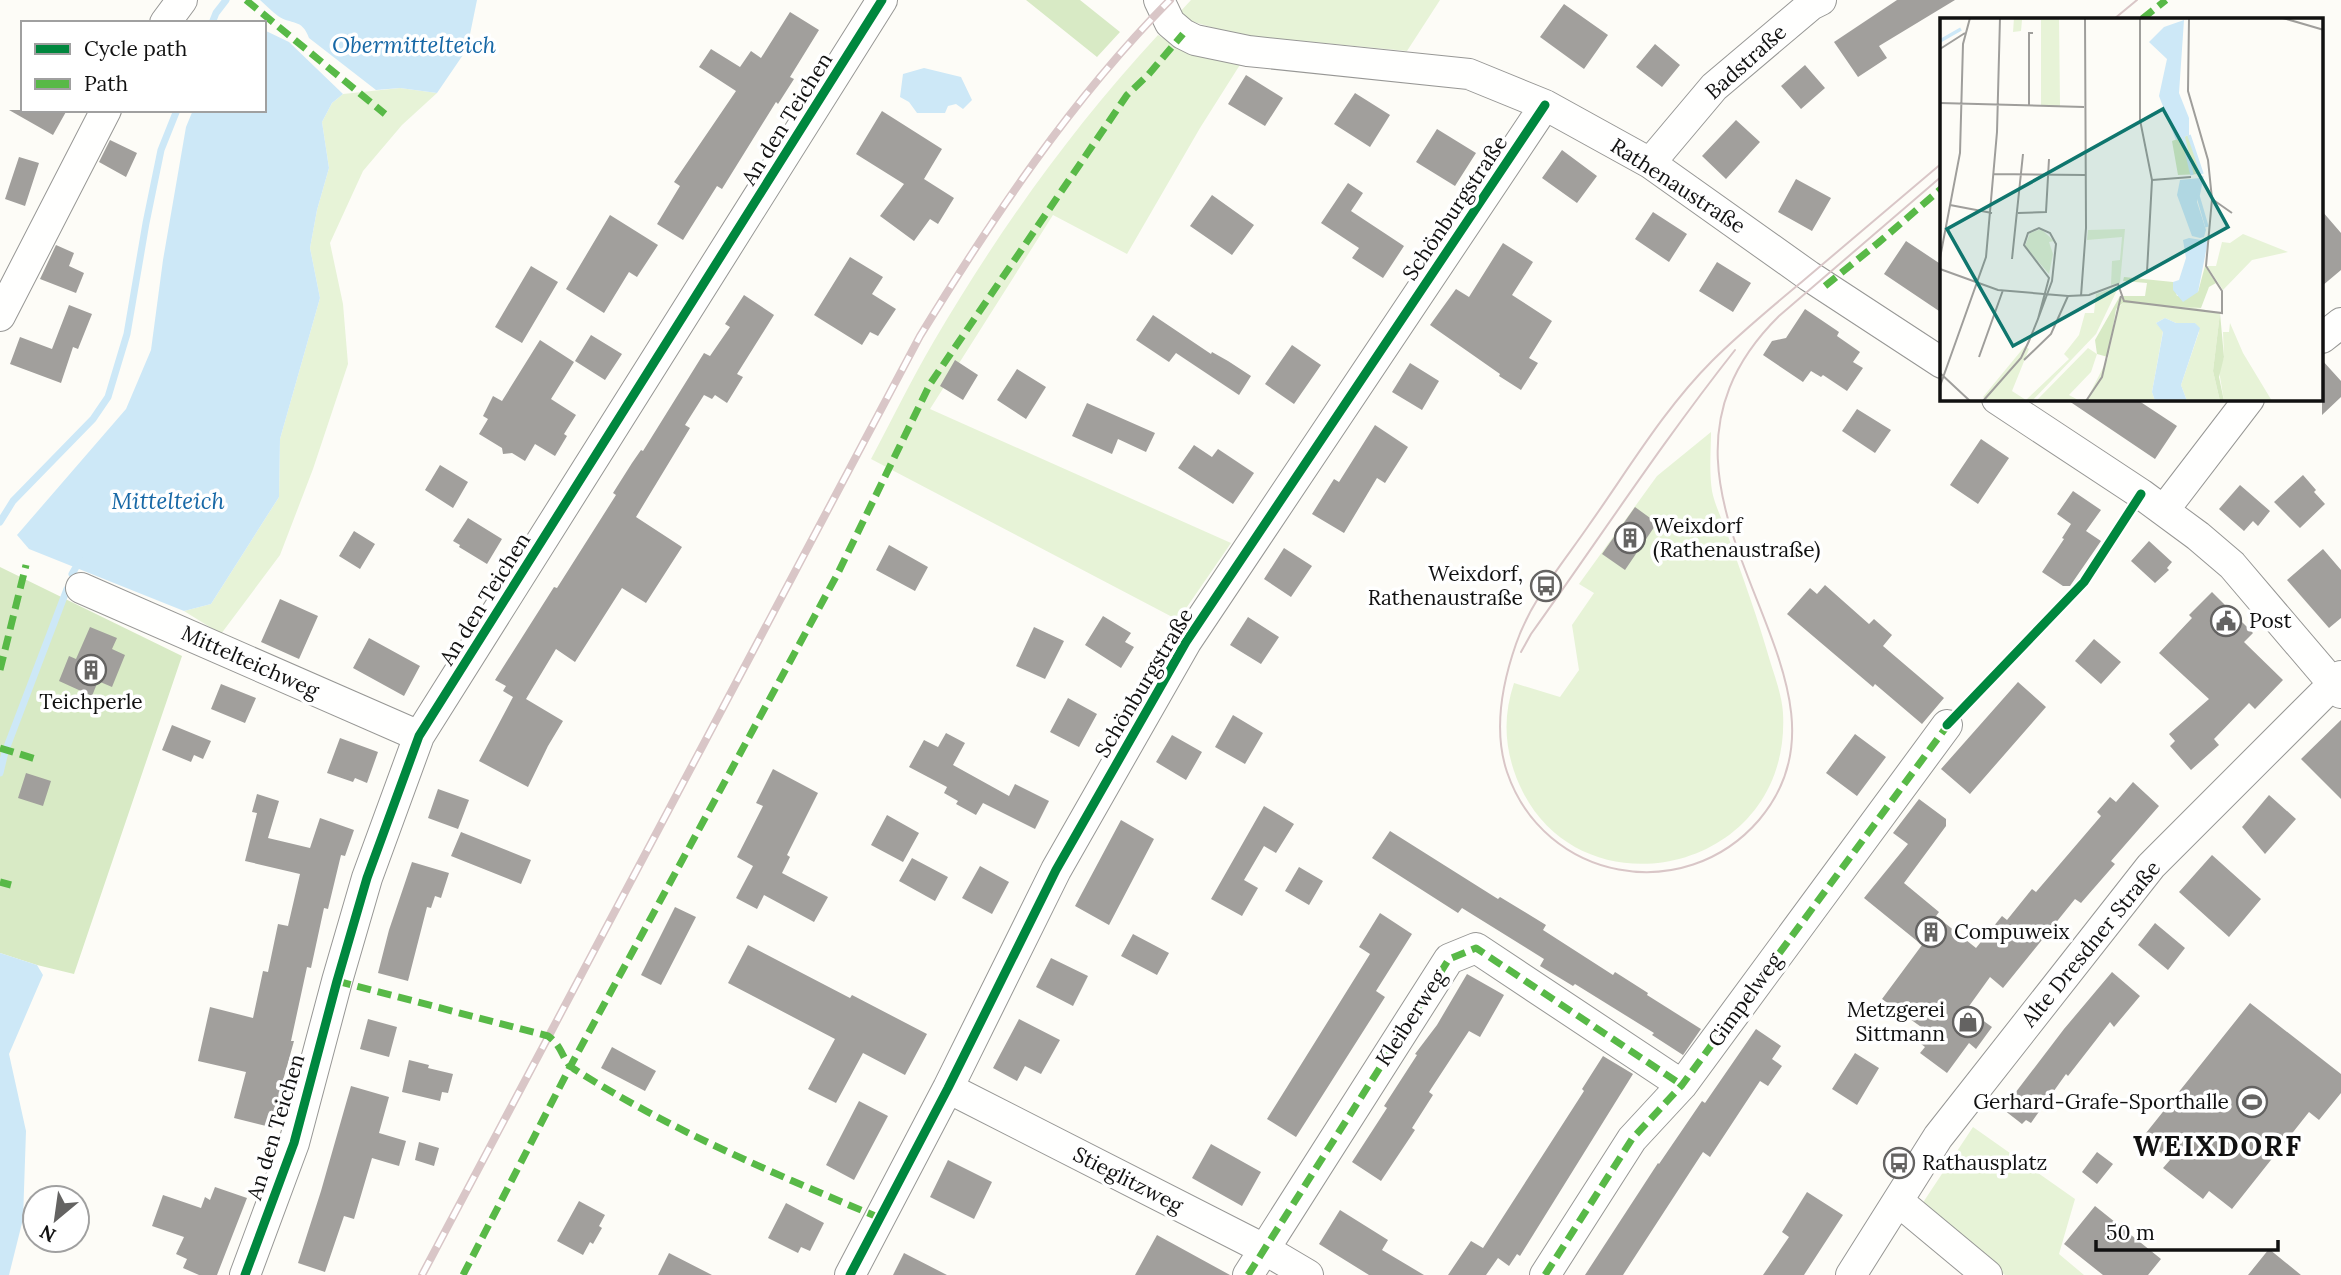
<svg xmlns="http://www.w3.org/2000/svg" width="2341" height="1275" viewBox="0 0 2341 1275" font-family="Lora,serif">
<rect width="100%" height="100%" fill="#fdfcf7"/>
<path fill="#e7f3d7" d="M1191,0h249l-33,51 -168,-16 -49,-14 -11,-8z
M1158,35l29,17 56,8 -43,68 -73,126 -74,-39 -123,194 301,134 -53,77 -307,-161c21,-39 40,-79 63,-118 64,-109 137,-212 224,-306z
M400,88l37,5 -35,32 -39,46 -33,72 13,61 5,60 -35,105 -33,86 -59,79 -37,-23 27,-7 68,-107 1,-58 40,-141 -10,-50 7,-38 12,-42 -7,-46 10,-19 11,-9z
M1711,432c0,19 -2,39 1,59 3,15 11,30 16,45 15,41 30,83 42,125 5,16 12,35 13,52 9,166 -218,209 -269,58 -10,-30 -10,-58 0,-88l46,14 19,-27 -7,-45 22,-32 -15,-9 78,-108z
M1973,1127l102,72 -16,55 25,21h-79l-85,-68z"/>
<path fill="#d8eac5" d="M1026,0h54l40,32 -23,25z
M0,567l182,89 -108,318 -37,-9 -37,-12z"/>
<path fill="#cde8f7" d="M260,0h217l-10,49 -30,44 -37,-5 -24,2 -67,-52c-7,-20 -18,-13 -31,-22 -7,-5 -12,-11 -18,-16z
M264,30l25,12 54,52 -11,9 -10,19 7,46 -12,42 -7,38 10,50 -40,141 -1,58 -68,107 -27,7 -155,-62 -12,-14 109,-126 25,-59 12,-90 23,-133 7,-17h71z
M924,68l37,9 11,23 -9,9 -7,-5 -8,2 -3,7h-28l-8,-11 -9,-5 3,-23z
M0,953l37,12 6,10 -34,79 17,77 -3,88 -14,56h-9z"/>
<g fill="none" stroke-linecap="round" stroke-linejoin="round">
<path stroke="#cde8f7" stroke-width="7" d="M212,23l4,-10 10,-13
M0,522l13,-21 80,-82 15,-22 19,-63 19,-111 15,-73 16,-40
M72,574l8,-14
M0,773l5,-21 62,-163"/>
</g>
<path fill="#a19f9c" d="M1897,0h58l-76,46 8,12 -29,19 -24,-35z
M1564,4l44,31 -24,34 -44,-32z
M790,12l29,18 -29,47 4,2 -16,25 -2,-2 -54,87 -5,-3 -34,54 -26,-16 23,-38 -6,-4 62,-91 -37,-24 12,-18 29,18 11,-16 10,7z
M1655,44l25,21 -18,22 -26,-20z
M1805,65l20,23 -24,21 -20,-23z
M1246,75l37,23 -18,28 -37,-22z
M1355,93l35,22 -20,32 -36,-23z
M9,110h58l-14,25z
M882,111l60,38 -18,30 30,19 -16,26 -8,-5 -16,22 -34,-25 24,-32 -48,-30z
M1736,120l24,22 -34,37 -24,-23z
M1437,129l39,24 -21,33 -39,-24z
M110,140l27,13 -11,24 -27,-15z
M1562,150l35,26 -20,27 -35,-25z
M19,157l20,6 -14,43 -20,-7z
M1796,179l35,19 -19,33 -34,-19z
M1348,183l15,10 -12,18 53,35 -21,32 -31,-20 7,-10 -38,-25z
M1212,195l42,30 -22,30 -42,-29z
M2322,211l19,22v37l-19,16z
M1653,212l34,22 -18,28 -34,-23z
M610,215l48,30 -21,32 -8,-5 -25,41 -38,-24z
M1906,241l36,24v48l-58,-39z
M1503,243l30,19 -21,33 40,26 -23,37 9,5 -17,27 -22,-14 1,-2 -70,-49 26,-36 13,8z
M56,245l18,8 -5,13 15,7 -8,20 -36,-14z
M850,257l33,20 -11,17 24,15 -18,27 -8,-4 -8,13 -48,-30z
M1717,262l34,21 -18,29 -34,-21z
M531,266l27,16 -36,61 -27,-16z
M744,295l30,20 -37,59 6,3 -16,26 -12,-8 -3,4 -8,-4 -19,30 5,3 -54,89 46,30 -36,56 -24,-15 -47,74 -19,-13 -30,50 37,22 -15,25 -20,41 -49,-26 34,-64 -10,-6 3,-5 -11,-6 59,-93 3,1 59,-93 -3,-2 19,-30 9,-13 2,1 61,-98 6,3 20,-29 -5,-3z
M69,305l23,9 -14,35 -5,-2 -12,36 -51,-19 10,-27 32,12z
M1805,309l34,23 -2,4 23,16 -7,10 10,6 -16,23 -24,-16 -2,2 -10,-6 -8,11 -40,-27 9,-14 14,-3z
M1153,315l58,39 1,-2 16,9 23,15 -12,19 -63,-42 -7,9 -33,-22z
M591,335l31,19 -17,26 -30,-19z
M540,340l34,22 -23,37 25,16 -12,19 3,2 -12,20 -20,-12 -10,17 -13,-8 -9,1 -1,-6 -23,-14 9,-15 -5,-3 10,-20 9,5z
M1292,345l29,20 -27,39 -29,-20z
M955,360l23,15 -15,25 -23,-14z
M2322,360l19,21v16l-19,18z
M1410,363l29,18 -17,29 -30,-18z
M1017,369l29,18 -20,32 -29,-19z
M2066,399h70l41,27 -22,33z
M1087,403l68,30 -9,19 -28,-13 -6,15 -40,-18z
M1857,409l34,21 -16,23 -33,-22z
M1375,425l33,22 -23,36 -8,-5 -33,55 -32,-19 22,-35 5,3z
M1981,439l28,19 -31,46 -28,-19z
M1194,445l18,12 6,-8 36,24 -21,31 -55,-36z
M440,465l28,17 -15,26 -28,-18z
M2303,475l13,15 -2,2 11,12 -25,24 -26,-26z
M2240,485l30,26 -12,15 -5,-5 -9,10 -25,-22z
M2073,491l28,19 -15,21 15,10 -31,45h-7l-21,-14 22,-33 -2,-1 9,-14 -14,-10z
M1635,507l22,16 -32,47 -23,-16z
M468,518l34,21 -15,25 -28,-17 1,-2 -7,-4z
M354,531l21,13 -15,25 -21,-13z
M2149,541l23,21 -5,6 2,2 -14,13 -24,-22z
M889,545l39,22 -13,24 -39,-21z
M1284,548l28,18 -21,31 -27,-18z
M2323,549l18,21v48l-12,10 -42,-48z
M1825,585l44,39 5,-5 18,16 -9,11 61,52 -22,26 -47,-40 -2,3 -86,-73 23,-26 7,6z
M2212,592l41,41 -9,9 39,38 -28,29 -6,-6 -35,36 5,6 -28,25 -21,-24 5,-5 -6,-7 40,-35 -50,-46 33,-35 -3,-3z
M280,599l38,17 -19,43 -38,-17z
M1103,616l28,17 -6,9 9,5 -13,21 -36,-23z
M1248,617l31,20 -18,27 -31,-19z
M90,627l27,11 -5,11 13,6 -13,32 -14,-6 -6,15 -33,-15 10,-25 7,3z
M1034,627l30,14 -19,38 -29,-13z
M369,638l51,28 -16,30 -51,-28z
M2094,639l27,23 -20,22 -26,-23z
M2018,682l28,25 -76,87 -29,-25z
M221,684l35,14 -11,25 -34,-14z
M1068,698l29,16 -18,33 -29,-15z
M1233,715l30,18 -18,31 -30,-17z
M2341,720v79l-40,-40z
M172,725l39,16 -8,18 -9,-4 -3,7 -29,-12z
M946,733l19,10 -12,22 56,31 6,-12 34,17 -14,28 -52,-26 -7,12 -20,-11 2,-3 -14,-8 3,-6 -38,-20 15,-27 14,7z
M1855,734l31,23 -29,39 -31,-23z
M1172,735l30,17 -16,28 -30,-18z
M340,738l38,14 -11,31 -12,-5 -2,4 -26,-9z
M773,769l45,24 -31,62 3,2 -8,16 46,24 -14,25 -50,-27 -7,14 -21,-11 17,-32 -16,-9 26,-51 -7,-3z
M26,773l25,8 -8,25 -25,-8z
M2133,782l26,24 -48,55 4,3 -34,39 -6,-4 -72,89 -13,-11 -23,32 25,18 -16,22 -7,-6 -22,30 -27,-20 5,-6 -9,-7 8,-11 -42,-30 40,-54 -58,-47 44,-54 -15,-11 26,-34 27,20v7l-42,57 35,29 -3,4 40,32 26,-32 5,4 25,-31 4,3 65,-76 -4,-4 13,-15 6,5z
M438,789l31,11 -11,29 -30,-11z
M257,794l22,7 -11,37 42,10 10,-30 34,12 -9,26 -4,-1 -13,54 -4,-1 -13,60 -4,-1 -16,74h3l-24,86 -36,-9 12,-46 -48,-11 12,-54 43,11 10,-47 5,1 10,-48 10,2 12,-52 -55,-13 12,-48 -5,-1z
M2269,795l27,24 -31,35 -23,-27z
M1264,806l30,18 -18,29 -12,-7 -20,34 14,8 -16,28 -31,-17z
M887,815l32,18 -16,29 -32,-17z
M1121,820l33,19 -45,86 -34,-19z
M1390,831l108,68 2,-2 46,28 -3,5 70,45 2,-3 33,21 -1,2 54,34 -18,26 -31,-20 2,-2 -79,-49 -2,2 -33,-20 4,-7 -82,-51 -4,5 -86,-55z
M461,832l70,28 -10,24 -70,-28z
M2212,855l49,44 -32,38 -50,-45z
M912,858l36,19 -13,24 -36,-20z
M412,862l37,11 -8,25 -6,-2 -4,12 -4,-1 -19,74 -30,-8 11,-43z
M980,866l29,16 -17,32 -30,-16z
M1299,867l24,14 -14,24 -24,-14z
M675,907l21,10 -35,68 -20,-10z
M1380,913l32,21 -36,57 9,6 -89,140 -29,-18 103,-165 -11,-7z
M2155,923l30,25 -17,22 -30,-25z
M1133,934l36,19 -12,22 -36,-19z
M748,945l102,53 2,-3 75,39 -22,41 -42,-22 -27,50 -28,-14 27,-50 -107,-56z
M1051,958l37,18 -15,30 -37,-19z
M2112,972l28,24 -26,31 -4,-5 -42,54 -2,-2 -35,49 -5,-3 -4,4 -18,-14 2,-5 58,-76z
M1467,974l37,21 -24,42 -11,-6 -40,61 4,3 -21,33 3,2 -34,51 -29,-19 35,-54 -3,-2 33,-51 -2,-1 22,-29z
M2250,1003l91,71v19l-22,27 -10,-8 -77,97 -23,-18 -6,8 -40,-31 7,-8 -28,-22z
M368,1019l29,8 -8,30 -29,-8z
M1019,1019l41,21 -19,34 -16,-8 -8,15 -24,-13z
M1756,1029l25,17 -9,13 10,7 -14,20 -8,-5 -50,76 -7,-5 -80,123h-38l73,-112 1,1 43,-63 3,2z
M612,1047l44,24 -11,20 -44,-23z
M1855,1053l24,15 -22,37 -25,-16z
M1603,1056l30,18 -113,182 -3,-2 -8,12 -11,-8 -12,17h-38l23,-34 12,7 101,-157 -2,-2z
M409,1060l20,5 -1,3 25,6 -5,19 -6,-1 -2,9 -38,-9z
M351,1086l38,11 -10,36 27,8 -7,25 -27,-8 -18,61 -10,-3 -19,56 -27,-9 23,-72z
M859,1101l29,15 -34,64 -28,-15z
M419,1142l20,6 -5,18 -19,-6z
M1211,1144l50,28 -19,34 -50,-28z
M2097,1152l16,12 -16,20 -15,-12z
M948,1160l44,22 -18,37 -44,-22z
M215,1187l32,11 -30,77h-18l-16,-7 4,-9 -11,-5 8,-17 -32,-11 11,-31 38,13 4,-11 5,3z
M1807,1192l36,23 -39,60h-41l26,-38 -7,-5z
M579,1201l26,14 -6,11 3,2 -9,16 -3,-2 -7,13 -26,-14z
M786,1203l38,20 -14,28 -9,-4 -3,6 -30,-15z
M2095,1206l66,53 -13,16h-45l-39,-31z
M1340,1210l48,30 -6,10 42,25h-55l-50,-31z
M1157,1235l73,40h-95z
M2269,1249l32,26h-53z
M669,1253l43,22h-54z
M904,1253l43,22h-54z"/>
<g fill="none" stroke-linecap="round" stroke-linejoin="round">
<g stroke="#979795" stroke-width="32">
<path id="minor" d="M1159,0l11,23 13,11 12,6 53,11 221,23 76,31 105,58 159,113 133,87
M165,23l17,-23
M1650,163l64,-76 97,-82 10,-5
M0,316l106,-206
M2322,338l19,-15
M1997,399l144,95 57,42 34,29 109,128
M2164,510l85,-111
M81,588l338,148
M948,1088l316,161 44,26
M1898,1201l89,74
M245,1275l49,-132 43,-162 30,-103 52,-142 463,-736
M850,1275l98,-187 108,-218 130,-228 359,-537
M1248,1275l201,-316 27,-11 206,137
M1545,1275l87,-136 50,-54 265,-360
M1851,1275l87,-138 213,-271 190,-190"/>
</g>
<use href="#minor" stroke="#fffffe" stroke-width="30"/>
<path stroke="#d9c6c7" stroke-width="2" d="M2114,19l23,-19
M1942,163c-46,39 -92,78 -138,117 -31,26 -63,52 -92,81 -48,48 -84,109 -123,164 -26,38 -58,75 -73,119 -14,40 -23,86 -9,128 37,109 177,135 252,48 126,-148 -160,-326 20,-504l163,-140
M1521,652l10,-18c68,-95 132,-193 204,-284"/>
<g stroke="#d9c6c7" stroke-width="8">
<path id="rail" d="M422,1275l498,-939c73,-119 151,-236 250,-336"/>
</g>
<use href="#rail" stroke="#fff" stroke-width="5" stroke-dasharray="16" stroke-linecap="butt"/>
<path stroke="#58b947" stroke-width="7" stroke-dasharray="14 7" stroke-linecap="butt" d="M246,0l139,114
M2142,19l24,-19
M1825,286l53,-43 64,-55
M0,670l26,-105
M0,748l39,12
M0,882l11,3
M337,981l211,55c16,11 14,26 26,33 96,61 201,105 306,149
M463,1275l107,-208 268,-494 92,-189 197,-289 21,-20 35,-41
M1248,1275l201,-316 27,-11 206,137
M1545,1275l87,-136 50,-54 268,-363"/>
<g stroke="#fff" stroke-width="13">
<path id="cycleway" d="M1947,725l137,-143 57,-88
M245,1275l49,-132 43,-162 30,-103 52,-142 463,-736
M850,1275l98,-187 108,-218 130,-228 359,-537"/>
</g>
<use href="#cycleway" stroke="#00873e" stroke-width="9"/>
</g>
<defs>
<g id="building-ring" transform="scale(1.575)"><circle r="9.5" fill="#fff" stroke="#646362" stroke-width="1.5"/><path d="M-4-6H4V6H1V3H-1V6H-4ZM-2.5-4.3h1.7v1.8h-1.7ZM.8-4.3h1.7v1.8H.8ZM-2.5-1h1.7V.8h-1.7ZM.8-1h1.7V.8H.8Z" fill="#646362"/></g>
<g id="bus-ring" transform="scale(1.575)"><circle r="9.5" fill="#fff" stroke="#646362" stroke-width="1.5"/><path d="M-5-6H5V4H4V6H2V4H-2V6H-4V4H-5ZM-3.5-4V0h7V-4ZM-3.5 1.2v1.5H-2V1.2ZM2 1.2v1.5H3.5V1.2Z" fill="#646362"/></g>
<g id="civic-ring" transform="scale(1.575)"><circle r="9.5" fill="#fff" stroke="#646362" stroke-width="1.5"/><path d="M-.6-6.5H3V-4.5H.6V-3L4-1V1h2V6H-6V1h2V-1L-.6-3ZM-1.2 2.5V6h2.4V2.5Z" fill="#646362"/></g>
<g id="shop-ring" transform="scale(1.575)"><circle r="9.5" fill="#fff" stroke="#646362" stroke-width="1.5"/><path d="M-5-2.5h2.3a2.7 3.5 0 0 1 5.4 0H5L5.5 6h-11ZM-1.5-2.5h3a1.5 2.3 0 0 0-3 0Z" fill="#646362"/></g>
<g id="stadium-ring" transform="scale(1.575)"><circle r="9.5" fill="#fff" stroke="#646362" stroke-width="1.5"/><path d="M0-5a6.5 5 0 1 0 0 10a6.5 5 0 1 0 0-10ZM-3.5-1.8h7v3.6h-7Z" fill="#646362"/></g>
</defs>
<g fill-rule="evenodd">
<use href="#building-ring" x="1630" y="538"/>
<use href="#bus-ring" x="1546" y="586"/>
<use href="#civic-ring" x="2226" y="621"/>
<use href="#building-ring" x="91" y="670"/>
<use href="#building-ring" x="1931" y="932"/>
<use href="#shop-ring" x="1968" y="1022"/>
<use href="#stadium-ring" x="2252" y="1102"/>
<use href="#bus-ring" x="1899" y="1163"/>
</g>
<g text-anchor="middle" stroke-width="7" stroke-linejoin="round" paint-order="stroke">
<g font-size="21" fill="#111" stroke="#fff">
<text transform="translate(1746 62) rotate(-42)" y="7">Badstraße</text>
<text transform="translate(787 119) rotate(-58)" y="7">An den Teichen</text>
<text transform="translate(1678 186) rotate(33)" y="7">Rathenaustraße</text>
<text transform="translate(1455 208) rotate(-56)" y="7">Schönburgstraße</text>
<text transform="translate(485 599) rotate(-58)" y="7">An den Teichen</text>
<text transform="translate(250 662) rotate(24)" y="7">Mittelteichweg</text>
<text transform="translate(1144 683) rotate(-59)" y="7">Schönburgstraße</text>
<text transform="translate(2091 944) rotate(-51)" y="7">Alte Dresdner Straße</text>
<text transform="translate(1745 1000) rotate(-54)" y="7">Gimpelweg</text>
<text transform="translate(1411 1018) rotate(-57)" y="7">Kleiberweg</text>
<text transform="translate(276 1127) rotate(-73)" y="7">An den Teichen</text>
<text transform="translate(1128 1180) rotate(27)" y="7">Stieglitzweg</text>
</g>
<g font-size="21" fill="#111" stroke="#fff" text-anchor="start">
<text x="1653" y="533">Weixdorf<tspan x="1653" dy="24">(Rathenaustraße)</tspan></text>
<text x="1523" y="581" text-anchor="end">Weixdorf,<tspan x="1523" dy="24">Rathenaustraße</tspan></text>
<text x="2249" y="628">Post</text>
<text x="91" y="709" text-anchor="middle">Teichperle</text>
<text x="1954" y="939">Compuweix</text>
<text x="1945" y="1017" text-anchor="end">Metzgerei<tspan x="1945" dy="24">Sittmann</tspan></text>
<text x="2229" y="1109" text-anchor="end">Gerhard-Grafe-Sporthalle</text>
<text x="1922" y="1170">Rathausplatz</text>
</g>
<g font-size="23" font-style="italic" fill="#1768a6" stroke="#fff">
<text x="414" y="53">Obermittelteich</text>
<text x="168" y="509">Mittelteich</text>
</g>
<g font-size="28" font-weight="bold" letter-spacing="2" fill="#111" stroke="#fff">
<text x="2218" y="1156">WEIXDORF</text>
</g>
</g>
<g transform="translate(1940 18)">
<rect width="383" height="383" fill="#fdfcf7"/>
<path d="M74,0h45l1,88h-19v-86h-19l-1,11 -8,1zM101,211l13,12 -5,1 4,12 -4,20 -24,-28 5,-13zM185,211l-5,54 -9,2 1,-24 8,-1 2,-23 -35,3 1,-10zM303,216l45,18 -36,8 -29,30 -16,-24h9l6,-24 8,1zM179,268l-23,48 -64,67h-44l-5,-4 42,-51 4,3 -17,42 14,9 43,-41 -5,-5 15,-19 6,-22h9l2,-19zM183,285l59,2 38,8 -7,58 7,30h-33l-6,-16 18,-53 -4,-9h-19l-11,-5 -9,5 7,8 -11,61 3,9h-69l22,-43 9,-49zM290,305l13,30 29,48h-48l-5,-30 5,-14 -1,-25h6zM148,330l9,6 -6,18 -22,23 11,6h-44z" fill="#e7f3d7"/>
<path d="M249,117l13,39 -24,1 -6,-34zM265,248l11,17 -7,4 -8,21 -78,-5 -7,6 -8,48 -11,-3 -2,-14 25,-44h25l2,-13 -24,-2 1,-4 49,5 4,14 21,-4zM280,295l4,44 -5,20 5,24h-4l-7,-30z" fill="#d8eac5"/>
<path d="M244,2l-5,73 10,25v17l-13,5 -17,-44 8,-37 -18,-17 15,-15zM260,160l-3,24 9,28 -2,7 -4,1 -8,-2 -15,-41 3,-15zM249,220l19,3 -10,51 -15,10 -10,-12v-8l6,-2 7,-22 -3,-18zM225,300l11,5h19l5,5 -19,57 6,16h-32l-3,-9 11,-60 -7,-9z" fill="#cde8f7"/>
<path fill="none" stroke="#cde8f7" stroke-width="3.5" d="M0,23l21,-12M249,117l13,39M243,118l9,39M262,158l-4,20 9,31"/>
<path fill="none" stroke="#9f9e9b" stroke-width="2" d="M200,0v102l12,60 -5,92M343,0l41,12M0,31l25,-16M0,85l144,4M89,87v-72h4M54,156l91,1M212,162l39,-3M272,181l20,14M10,187l42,8M78,195l28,-1 3,-53M0,240l20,-105 3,-109 7,-26M72,241l11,-105M0,251l58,21 70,6 21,-1 29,-11 6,17 98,12v-22l-16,-25 6,-67 -4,-39 -20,-69 1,-73M141,278l5,-68 -1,-210M39,339l24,-67M84,342l27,-26 17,-38M0,355l30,28M0,368l46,-129 11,-125 3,-114M43,383l38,-43 8,-17 9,-22 14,-38 4,-37 -6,-11 -11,-5 -11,5 -4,12 25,33 -11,41M146,383l16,-24 19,-81"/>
<path fill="#0f766e" fill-opacity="0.15" stroke="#0f766e" stroke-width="3.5" d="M223,91l65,118 -215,119 -66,-117z"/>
<rect width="383" height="383" fill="none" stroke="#111" stroke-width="3.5"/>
</g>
<rect x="21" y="21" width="245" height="91" fill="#ffffff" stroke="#a0a0a0" stroke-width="2"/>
<rect x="35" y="44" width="35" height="10" fill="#00873e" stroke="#a0a0a0" stroke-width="2"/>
<text x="84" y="56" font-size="21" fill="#111111">Cycle path</text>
<rect x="35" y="79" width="35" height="10" fill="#58b947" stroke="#a0a0a0" stroke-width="2"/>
<text x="84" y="91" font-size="21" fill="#111111">Path</text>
<g transform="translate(56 1219) rotate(209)"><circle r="33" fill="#ffffff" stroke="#a0a0a0" stroke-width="2"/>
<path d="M0-5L12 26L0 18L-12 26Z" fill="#646362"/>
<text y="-10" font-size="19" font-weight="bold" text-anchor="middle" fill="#111111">N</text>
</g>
<path d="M2096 1240v10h182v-10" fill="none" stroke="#111111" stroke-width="3.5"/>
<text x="2106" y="1240" font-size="21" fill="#111111" stroke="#ffffff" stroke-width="5" paint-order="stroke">50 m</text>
</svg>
